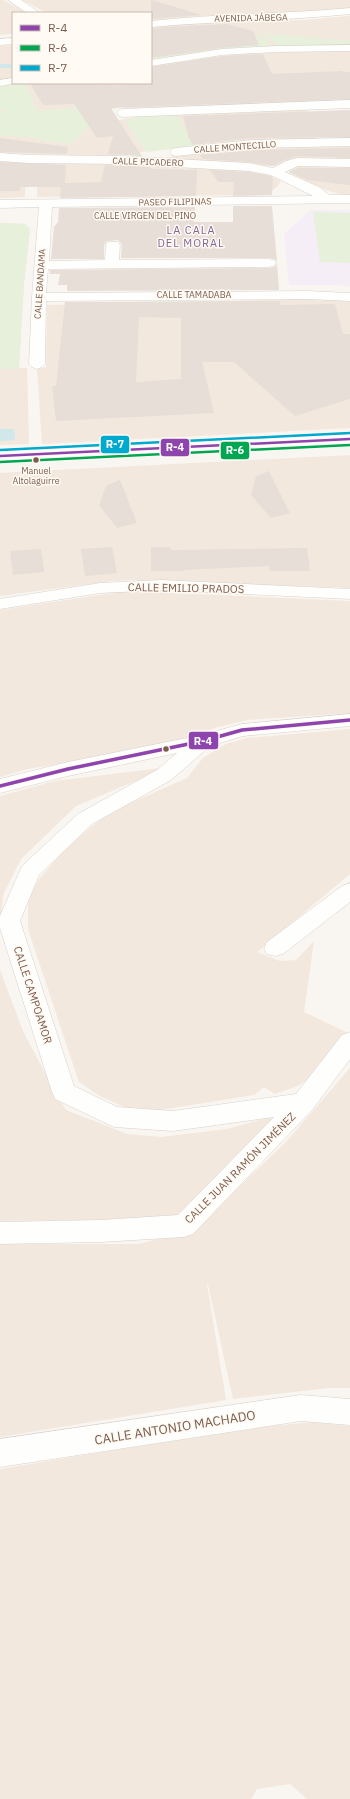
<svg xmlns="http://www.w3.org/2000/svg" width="350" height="1799" viewBox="0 0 350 1799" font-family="'IBM Plex Sans',sans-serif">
<rect width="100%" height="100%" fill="#f9f5f0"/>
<path fill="#f2e8de" d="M0,0h3l24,13h-14v21l-13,1z
M22,0h328v11l-199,11v-9h-104z
M350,16v28l-199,16v-32l36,-4 117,-4z
M13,45v33l-13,2v-34z
M322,50l28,1v48l-52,3 1,1 -124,4 -41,1 -11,-1 -11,2 -5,5 7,6h5l30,-5 158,-6 9,31 -68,1 -55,5 -86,10 -107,-3v-67l23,-3h128v-17l79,-11z
M350,146v14l-78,6 -107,-8 18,-4 67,-6z
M0,160l26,2 -1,35 -25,1z
M38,162l66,1 142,7 18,3 15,7 2,2 -6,7 -14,6 -224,2z
M296,165h54v30l-11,-1 -13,-4 -37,-17v-3z
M0,223l25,1 5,5 -6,54 -5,85h8l2,76 -29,1z
M333,298l17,3v127l-308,16 -5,-75 9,-2 1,-62z
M350,455v133l-219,-8 -19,1 -112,15v-123z
M126,591l224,10v112l-103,7 -29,7 -55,20 -135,22 -28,8v-167z
M350,729v145l-93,78 23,9 16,-1 18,-19 -10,71 44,21 -13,32 -38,21 -22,8 -11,-7 -10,8 -106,17 -24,-5 -24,-11 -21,-14 -51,-153v-29l11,-21 31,-35 40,-32 77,-34 16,-20 23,-14 21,-6z
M169,767l-93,39 -55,53 -18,36 -3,31v-130l55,-15z
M0,970l23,61 31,59 12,20 61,24 34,3 66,-8 43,-12 6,5 -93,89 -12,8 -171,2z
M350,1068v320h-21l-96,11 -25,-115h-1l19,116 -226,37v-195l25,2h114l56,-15 90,-86z
M314,1422l36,4v373h-43l-17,-15 -33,5 -6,10h-251v-330l241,-40z"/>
<path fill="#f6eef6" d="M311,210h39v77l-11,-2h-50l-5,-51z"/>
<path fill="#e7f0db" d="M246,31l22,9 2,7 -119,13v-8z
M258,33l92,8v3l-13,2 -60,1 -5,-8z
M25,83l12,28 67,-6 8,4 -5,5 5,7 -24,6 -16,17 -36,-4 1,-2 -37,-3v-23l4,-1 -4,-2v-23z
M176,113l18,33 -48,6 -21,-32 24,-5z
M313,212l37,1v50l-30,-1z
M0,223l25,1 5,5 -6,54 -5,85 -19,1z"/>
<path fill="#d0e8ea" d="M0,429h14l1,11 -15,1z"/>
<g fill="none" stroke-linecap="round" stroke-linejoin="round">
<path stroke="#d0e8ea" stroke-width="4" d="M0,66h13"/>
</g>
<path fill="#e6ded7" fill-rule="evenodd" d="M151,0h1l49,15 -50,4z
M227,24l26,7 6,14 -37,3 -71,10v-30z
M263,54l9,20 70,-3 1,1h7v27l-239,9 20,32 11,16 -34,-2 5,-18 -16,2 -23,-34 -31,1 -13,-22h69l1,2 11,-2 1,2 39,-2v-16l71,-11z
M350,110v27l-99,1 -58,7 -4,-7 -6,-22z
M0,138l68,9 -1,7 -67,-2z
M350,148v10l-53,-2 -12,4 -12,6 -24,-4 -46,-3 -3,-4 51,-5z
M0,162l66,3 -1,18 36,-1 4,-17 45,2 2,2 45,1 -1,26 -136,2 1,-11h-41v4h-20z
M298,168h52v17l-43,-5 -18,-8z
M210,170l39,2 22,4 2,2 -1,17 -39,1 1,-14h-16z
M233,206h39l5,55 -3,-2 -5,-1h-148l1,-13 -4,-5 -11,1 -3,4v14h-53l3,-32 4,-5 1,-14 136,-1 -1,15h39z
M277,264l2,26 -212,1v-6h-9l2,-11h-10v-4l219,-2 5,-1z
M280,301l1,4 54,-1 8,30h7v65l-55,17 -61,-54h-32l12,51 -158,8 -4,-35h4l9,-84zM139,317l42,1v61l-45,3z
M269,471l21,42 -19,5 -20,-23 5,-19z
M120,480l17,43 -20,5 -18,-23 7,-19z
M112,547l5,26 -32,3 -4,-27z
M151,547h19l1,3 136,-2 3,23h-40l-1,-5 -85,4v1h-33z
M41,549l3,23 -31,3 -3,-24z"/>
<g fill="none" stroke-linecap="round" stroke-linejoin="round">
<g stroke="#d7d1cb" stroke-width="1">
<path id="minor" d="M8,0h13l19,13h-13z
M350,8v6c-66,7 -133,7 -199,13v-6c66,-7 133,-7 199,-13z
M13,38v6l-13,1v-6z
M350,45v6l-74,1 -54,3 -71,11v-6l71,-11 54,-3z
M13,78v5h4l-17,3v-6z
M350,100v8l-227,9 -4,-1 -2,-3 2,-3 4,-1z
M350,138v8l-99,2 -75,8 -4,-1 -2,-3 2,-3 4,-1 75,-8z
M0,153l29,2 91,1 129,7 24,5 13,-7 11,-3 53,1v8l-52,-1 -13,6 34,15 10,8h21v8l-298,4 -3,54 56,-1 1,-15 2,-3h10l2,3 -1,15 150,-1 5,1 2,3 -2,3 -5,1 -221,2 -2,24 261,-2 43,2v8l-43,-2 -261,2 -1,63 -3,3 -5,2 -5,-2 -3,-3 3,-67 7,-90 -39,1v-8l313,-4 -42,-21 -22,-4 -129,-7 -91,-1 -29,-2z
M350,434v10l-350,17v-10z
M161,580l189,9v10l-189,-9 -61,3 -100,16v-10l100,-16z
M350,714v12l-107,10 -33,10 -39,34 -79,44 -53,51 -19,46 54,165 43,21 56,4 123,-17 46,-59 8,-3v27l-38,51 -119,124 -9,3 -83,5 -101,2v-22l101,-2 77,-5 96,-98 -101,14 -59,-4 -59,-28 -3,-7 -52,-164v-12l22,-50 56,-52 79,-44 20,-17 -109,23 -68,17v-14l68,-17 134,-27 40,-11z
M350,883v19l-67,52 -8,2 -8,-2 -3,-6 3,-6 75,-56z
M301,1395l49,4v26l-49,-4 -301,46v-28z"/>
</g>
<use href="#minor" fill="#fefefd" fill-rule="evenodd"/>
<g stroke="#fffaf3" stroke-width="4.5">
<path id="bus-1-far1" d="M0,456l350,-17"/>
</g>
<g stroke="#fffaf3" stroke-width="6">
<path id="bus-1" d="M0,786l68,-17 135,-28 39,-11 108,-10"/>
</g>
<g stroke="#fffaf3" stroke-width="4.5">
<path id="bus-2" d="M0,462l350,-17"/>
</g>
<g stroke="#fffaf3" stroke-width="4.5">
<path id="bus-3" d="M0,450l350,-17"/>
</g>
<use href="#bus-1-far1" stroke="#8e44ad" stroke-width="2.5"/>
<use href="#bus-1" stroke="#8e44ad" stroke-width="3.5"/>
<use href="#bus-2" stroke="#00a651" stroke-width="2.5"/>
<use href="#bus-3" stroke="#00a9ce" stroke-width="2.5"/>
</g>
<g fill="#7a5c4d" stroke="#fffaf3" stroke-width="1.5">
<circle cx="36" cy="460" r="3.5"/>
<circle cx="166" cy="749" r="3.5"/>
</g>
<g text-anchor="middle" stroke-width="3" stroke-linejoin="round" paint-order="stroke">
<g font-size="9" fill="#7a5c4d" stroke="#fffaf3">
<text transform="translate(251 18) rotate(-1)" y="3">AVENIDA JÁBEGA</text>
<text transform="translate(235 147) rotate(-4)" y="3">CALLE MONTECILLO</text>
<text transform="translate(148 162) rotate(2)" y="3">CALLE PICADERO</text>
<text transform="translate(175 202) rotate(-1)" y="3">PASEO FILIPINAS</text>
<text x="145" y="219">CALLE VIRGEN DEL PINO</text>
<text transform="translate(40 284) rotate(-86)" y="3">CALLE BANDAMA</text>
<text x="194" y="298">CALLE TAMADABA</text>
</g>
<g font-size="9" fill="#7a5c4d" stroke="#fffaf3">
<text x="36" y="474">Manuel<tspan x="36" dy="10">Altolaguirre</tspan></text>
</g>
<g font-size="11" letter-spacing="1" fill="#846695" stroke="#fffaf3">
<text x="191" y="234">LA CALA<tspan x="191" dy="13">DEL MORAL</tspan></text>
</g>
<g font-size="11" fill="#7a5c4d" stroke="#fffaf3">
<text transform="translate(186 588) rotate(1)" y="4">CALLE EMILIO PRADOS</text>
<text transform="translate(33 995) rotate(72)" y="4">CALLE CAMPOAMOR</text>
<text transform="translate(240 1168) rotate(-45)" y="4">CALLE JUAN RAMÓN JIMÉNEZ</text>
</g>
<g font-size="13" fill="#7a5c4d" stroke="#fffaf3">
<text transform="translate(175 1427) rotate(-9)" y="5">CALLE ANTONIO MACHADO</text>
</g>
</g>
<g stroke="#fffaf3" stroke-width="1.5">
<rect x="100" y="435" width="30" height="19" rx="4" fill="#00a9ce"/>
<rect x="160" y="438" width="30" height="19" rx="4" fill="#8e44ad"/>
<rect x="220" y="441" width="30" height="19" rx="4" fill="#00a651"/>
<rect x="188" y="731" width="31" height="19" rx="4" fill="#8e44ad"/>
</g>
<g font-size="11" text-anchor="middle" font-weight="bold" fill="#fff">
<text x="115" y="448">R-7</text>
<text x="175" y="451">R-4</text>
<text x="235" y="454">R-6</text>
<text x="203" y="745">R-4</text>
</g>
<rect x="12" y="12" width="140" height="72" fill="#fffaf3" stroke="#cabbb1"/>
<rect x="20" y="25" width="20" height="6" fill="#8e44ad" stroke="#cabbb1"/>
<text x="48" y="32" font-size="12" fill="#7a5c4d">R-4</text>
<rect x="20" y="45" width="20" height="6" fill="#00a651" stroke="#cabbb1"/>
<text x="48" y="52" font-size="12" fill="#7a5c4d">R-6</text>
<rect x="20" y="65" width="20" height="6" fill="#00a9ce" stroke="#cabbb1"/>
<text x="48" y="72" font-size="12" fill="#7a5c4d">R-7</text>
</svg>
